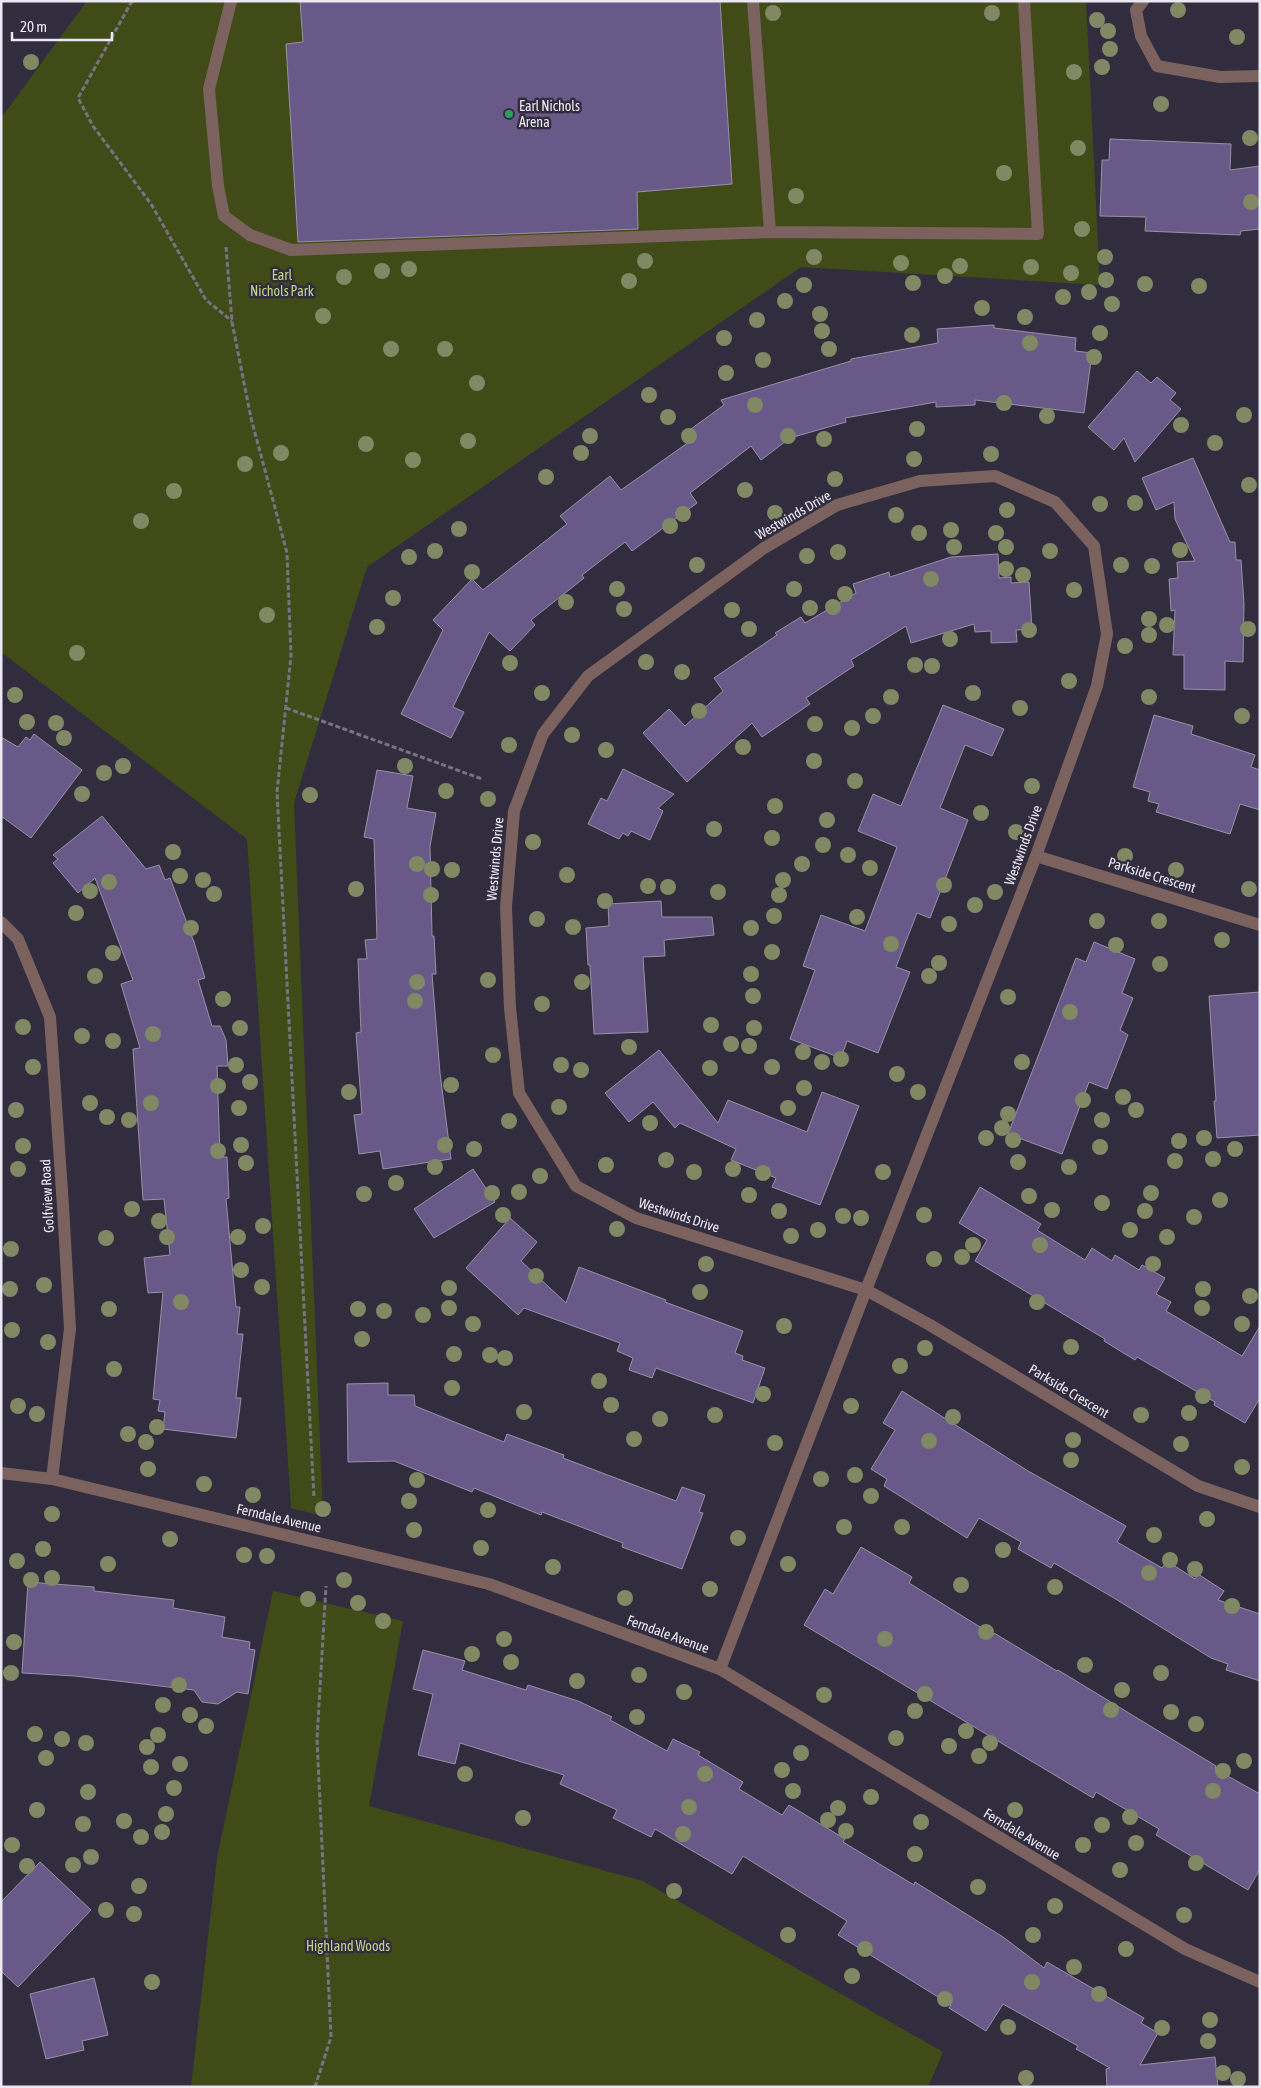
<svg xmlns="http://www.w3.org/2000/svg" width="1261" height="2088" viewBox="0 0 1261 2088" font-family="'Asap Condensed',sans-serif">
<rect width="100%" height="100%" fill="#322d3e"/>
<path fill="#404b18" d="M87,1h999l14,284 -299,-18 -434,300 -73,236 29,713 -32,-8 -44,-669 -246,-187v-534z
M273,1591l130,30 -34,185 274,75 300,171 -15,35h-737l26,-229z"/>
<path fill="#695988" stroke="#9791a6" d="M300,1h420l12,183 -95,8 1,37 -340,13 -12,-198 17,-2z
M1110,139l121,5 -1,26 30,-4v63l-19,2 -1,4 -95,-4 1,-14 -46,-1 2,-56h7z
M994,325v3l82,10 -1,13 17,2 -8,60 -109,-13v5l-39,2v-5l-91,16 1,4 -56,16 -29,22 -10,-14 -61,47 7,10 -65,48 -7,-9 -43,33 2,3 -53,42 4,5 -25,26 -21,-19 -36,75 11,5 -13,26 -50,-24 42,-84 -10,-10 39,-41 11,11 84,-66 -7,-8 50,-40 11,14 75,-53 -5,-8 33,-24 -3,-5 130,-39v-2l87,-16 -1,-14z
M1137,371l14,12 6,-6 19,16 -6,7 11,9 -46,53 -11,-24 -10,12 -26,-23z
M1193,458l37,84h5l1,18h5l3,44 -1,58 -18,-1v29l-41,-1v-34h-11l2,-45 -4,1 -2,-32 9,-1 -1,-16 18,-1 -20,-42 -1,-17 -18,8 -14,-32z
M998,554l1,24 12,-1v6l18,-1 3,47 -16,1 1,12 -26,1v-12l-16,1 -1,-8 -63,19 -5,-17 -55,34 3,6 -48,32 4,6 -48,33 -10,-14 -65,59 -44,-49 26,-24 16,17 38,-35 -9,-13 63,-43 -2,-2 26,-16 4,6 51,-30 -3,-9 36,-12 1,5 61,-20z
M943,705l61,24 -12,27 -27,-11 -25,63 28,12 -38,98 -13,-5 -21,54 14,5 -32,81 -31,-12 -6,17 -51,-19 25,-69 -12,-4 18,-51 44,16 32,-84 -39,-16 15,-37 28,12z
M1154,715l39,11 -2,8 64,21 -4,12 9,3v40l-20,-6 -10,30 -74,-22 3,-8 -11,-3 2,-9 -17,-5z
M34,734l48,36 -51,68 -30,-22v-79l17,10 8,-10 4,3z
M623,769l51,25 -16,14 5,3 -13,29 -19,-9 -3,5 -5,-3 -4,6 -31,-15 13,-26 6,3z
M377,770l36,6 -6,32 29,5 -6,33 2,90h2l2,38h-4l8,99 11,86 -68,10 -3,-18 -21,3 -5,-39 8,-1 -6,-81 5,-1 -3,-73h9l-2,-19 12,-1 -3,-100 -10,-2z
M102,816l44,53 13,-4 6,15 5,-2 24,64 11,36 -7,2 14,46h8l6,14 2,26h-11l3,91h7l2,41 -3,1 10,108h4l-3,27h6l-7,64h5l-5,40 -73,-9 2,-17 -7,-1 2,-11 -7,-1 10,-107 -15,1 -4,-35 26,-3 -6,-56 -21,1 -10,-151 7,-1 -19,-64 12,-4 -38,-102 -17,15 -25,-30 5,-4 -5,-4z
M661,901l1,16h50l2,18 -50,5 1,16 -22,1 5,75 -54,2 -4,-69h-2l-2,-37 23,-2 -1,-22z
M1094,942l41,17 -13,34 11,5 -13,32 8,5 -21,54 -18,-7 -27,72 -54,-20 68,-176 10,4z
M1260,992v143l-43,3 -3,-37h2l-7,-105z
M659,1050l59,73 10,-23 79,32 15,-40 37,14 -39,99 -48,-18 4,-9 -45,-18 5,-11 -56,-26 -5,5 -22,-26 -24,20 -24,-29z
M473,1169l22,33 -61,36 -20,-29z
M980,1187l61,37 -4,6 48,30 7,-12 20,13 3,-6 24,15 3,-5 23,13 -9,16 15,8 -5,9 76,45 18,-30v72l-15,25 -31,-18 1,-3 -78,-45 -2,3 -31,-19 1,-2 -130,-78 12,-21 -28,-17z
M510,1218l27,24 -16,19 45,42 13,-36 87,33 -1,2 78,29 -8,22 8,3 -1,4 23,8 -12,35 -97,-35 -4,10 -23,-8 4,-12 -16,-7 3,-8 -96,-35 -6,7 -52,-47z
M388,1383v12h26l1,11 89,36 3,-8 54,20 3,1 -1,3 113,43 6,-14 23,8 -6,17 4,1 -21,56 -60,-22 1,-4 -81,-31 -1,3 -67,-27 -2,4 -78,-31 -46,1 -1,-78z
M902,1391l126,80 98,55 -9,16 45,26 5,-7 28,18 3,-5 26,17 -6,9 42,14v67l-34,-11 2,-6 -17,-6 -97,-60 -60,-35 -3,5 -33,-19 3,-7 -42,-24 -12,20 -83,-52 3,-7 -16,-10 24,-39 -12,-7z
M861,1547l51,30 -3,6 84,52 1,-2 63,38 1,-1 158,96 -1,3 45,25v75l-12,21 -92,-55 3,-6 -63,-37 -3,6 -289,-173 21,-36 8,5z
M28,1582l66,5v4l80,9 -1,8 52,9 -3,20 28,5 -1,7 6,1 -7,44 -11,-2 -19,12 -16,-2 -8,-12 -119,-14 -53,-3z
M423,1650l42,11 -3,9 64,20 2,-5 50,16 34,16 -2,3 57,31 6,-12 27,13 -2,3 45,27 -4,7 43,26 7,-10 56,34 -2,3 71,43 1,-3 88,55 41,31 3,-6 97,56 -3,5 17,10 -18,32 75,-8 3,30h-111l-1,-18 4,-1 -34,-19 2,-3 -75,-42 -17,27 -37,-23 2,-3 -113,-70 9,-14 -104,-65 -11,18 -77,-45 -4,8 -38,-19 4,-8 -57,-26 4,-9 -104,-32 -5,21 -37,-9 15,-61 -20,-5z
M40,1862l51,48 -73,77 -17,-16v-69z
M94,1978l14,57 -26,6 2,9 -38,9 -16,-65z"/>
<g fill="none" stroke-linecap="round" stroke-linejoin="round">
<path stroke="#787382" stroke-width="3" stroke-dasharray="5 2.5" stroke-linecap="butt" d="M132,1l-54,97 15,28 58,78 55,96 26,21
M226,247l6,75 19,96 36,135 4,103 -14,136 37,706
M286,708l196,71
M315,2087l16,-50 -14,-298 9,-153"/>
<path stroke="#7c625f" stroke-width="12" d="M231,1l-22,88 9,97 6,30 26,19 41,15 479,-18
M753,1l17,231 268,2 -14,-233"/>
<path stroke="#7c625f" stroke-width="12" d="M1143,1l-7,9 5,26 16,30 63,11 40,-1
M1036,856l224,69
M1,922l17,17 32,78 13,189 7,123 -18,150
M720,1669l146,-379 170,-434 61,-170 10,-52 -13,-88 -39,-44 -60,-26 -75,5 -83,24 -73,43 -176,128 -45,58 -29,77 -8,96 4,101 9,85 57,93 60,32 230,72 64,35 268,161 62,21"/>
<path stroke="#7c625f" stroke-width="12" d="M1,1473l51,6 437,105 231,85 465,280 75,33"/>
</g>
<g fill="#808864">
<circle cx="1178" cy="10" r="8"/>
<circle cx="773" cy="13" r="8"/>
<circle cx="992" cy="13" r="8"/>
<circle cx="1097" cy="20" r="8"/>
<circle cx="1108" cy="31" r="8"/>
<circle cx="1237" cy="37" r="8"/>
<circle cx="1110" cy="49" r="8"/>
<circle cx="31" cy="62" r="8"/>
<circle cx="1102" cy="67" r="8"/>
<circle cx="1074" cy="72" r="8"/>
<circle cx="1161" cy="104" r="8"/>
<circle cx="1250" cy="138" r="8"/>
<circle cx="1078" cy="148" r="8"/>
<circle cx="1004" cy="173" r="8"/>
<circle cx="796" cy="196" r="8"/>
<circle cx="1251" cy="202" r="8"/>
<circle cx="1082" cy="229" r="8"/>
<circle cx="814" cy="257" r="8"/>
<circle cx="1105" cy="257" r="8"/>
<circle cx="645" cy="261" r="8"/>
<circle cx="901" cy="263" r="8"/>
<circle cx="960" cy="266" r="8"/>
<circle cx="1031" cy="267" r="8"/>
<circle cx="409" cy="269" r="8"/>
<circle cx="382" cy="271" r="8"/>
<circle cx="1071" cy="273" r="8"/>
<circle cx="945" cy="276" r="8"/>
<circle cx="344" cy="277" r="8"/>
<circle cx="1106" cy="280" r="8"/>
<circle cx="629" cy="281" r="8"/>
<circle cx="913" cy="283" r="8"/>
<circle cx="1145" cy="284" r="8"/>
<circle cx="804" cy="285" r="8"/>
<circle cx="1199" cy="286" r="8"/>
<circle cx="1089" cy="292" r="8"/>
<circle cx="1063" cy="297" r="8"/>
<circle cx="785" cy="301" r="8"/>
<circle cx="1112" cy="304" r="8"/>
<circle cx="982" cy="308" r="8"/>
<circle cx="820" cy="314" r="8"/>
<circle cx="323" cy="316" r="8"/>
<circle cx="1025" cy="317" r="8"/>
<circle cx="757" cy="320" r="8"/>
<circle cx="822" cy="331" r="8"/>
<circle cx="1100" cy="333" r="8"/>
<circle cx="912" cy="335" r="8"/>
<circle cx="724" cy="338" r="8"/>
<circle cx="1030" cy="343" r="8"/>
<circle cx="391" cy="349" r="8"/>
<circle cx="445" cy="349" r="8"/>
<circle cx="829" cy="349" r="8"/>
<circle cx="1094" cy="357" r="8"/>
<circle cx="763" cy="360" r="8"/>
<circle cx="726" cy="373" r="8"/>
<circle cx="477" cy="383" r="8"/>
<circle cx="649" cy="395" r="8"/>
<circle cx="1004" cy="403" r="8"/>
<circle cx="755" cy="405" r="8"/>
<circle cx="1244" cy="415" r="8"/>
<circle cx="1047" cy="416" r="8"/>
<circle cx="668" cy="417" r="8"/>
<circle cx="1181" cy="425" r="8"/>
<circle cx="917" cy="429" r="8"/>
<circle cx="590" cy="436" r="8"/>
<circle cx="689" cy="436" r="8"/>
<circle cx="788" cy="436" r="8"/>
<circle cx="824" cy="439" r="8"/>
<circle cx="468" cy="441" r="8"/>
<circle cx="1215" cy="443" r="8"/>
<circle cx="366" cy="444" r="8"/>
<circle cx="281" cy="453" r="8"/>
<circle cx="581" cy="453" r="8"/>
<circle cx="991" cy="454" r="8"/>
<circle cx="914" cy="459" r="8"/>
<circle cx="413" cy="460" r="8"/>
<circle cx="245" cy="464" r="8"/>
<circle cx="546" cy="477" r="8"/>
<circle cx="835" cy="479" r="8"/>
<circle cx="1249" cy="485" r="8"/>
<circle cx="745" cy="490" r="8"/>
<circle cx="174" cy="491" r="8"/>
<circle cx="1135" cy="503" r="8"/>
<circle cx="1100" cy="504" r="8"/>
<circle cx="1007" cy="510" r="8"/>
<circle cx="775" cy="513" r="8"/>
<circle cx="683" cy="514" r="8"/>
<circle cx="896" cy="515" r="8"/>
<circle cx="141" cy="521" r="8"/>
<circle cx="670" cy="526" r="8"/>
<circle cx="459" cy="529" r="8"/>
<circle cx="951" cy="530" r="8"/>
<circle cx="919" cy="533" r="8"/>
<circle cx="996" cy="533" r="8"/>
<circle cx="954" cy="547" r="8"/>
<circle cx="1006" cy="547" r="8"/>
<circle cx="1180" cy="550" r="8"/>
<circle cx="435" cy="551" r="8"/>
<circle cx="1050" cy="551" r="8"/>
<circle cx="838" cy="552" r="8"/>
<circle cx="807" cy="556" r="8"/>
<circle cx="409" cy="557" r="8"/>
<circle cx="697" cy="565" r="8"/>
<circle cx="1121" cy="565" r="8"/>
<circle cx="1152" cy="566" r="8"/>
<circle cx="1006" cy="569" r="8"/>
<circle cx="472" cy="572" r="8"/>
<circle cx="1023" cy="575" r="8"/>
<circle cx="931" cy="579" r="8"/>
<circle cx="617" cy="589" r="8"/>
<circle cx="794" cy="589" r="8"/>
<circle cx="1074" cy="590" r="8"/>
<circle cx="845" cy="594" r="8"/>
<circle cx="393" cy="598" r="8"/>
<circle cx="566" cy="602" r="8"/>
<circle cx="833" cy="607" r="8"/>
<circle cx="810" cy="608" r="8"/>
<circle cx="624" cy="609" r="8"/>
<circle cx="732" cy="610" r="8"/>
<circle cx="267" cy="615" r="8"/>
<circle cx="1149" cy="619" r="8"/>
<circle cx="1167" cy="625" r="8"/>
<circle cx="377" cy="627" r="8"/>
<circle cx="749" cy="629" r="8"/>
<circle cx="1248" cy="629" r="8"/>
<circle cx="1029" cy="630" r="8"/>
<circle cx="1149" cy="635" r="8"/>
<circle cx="950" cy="639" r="8"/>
<circle cx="1125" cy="646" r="8"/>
<circle cx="77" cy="653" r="8"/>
<circle cx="646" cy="662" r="8"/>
<circle cx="510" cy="663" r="8"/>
<circle cx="915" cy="665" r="8"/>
<circle cx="932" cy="666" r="8"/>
<circle cx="682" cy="672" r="8"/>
<circle cx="1069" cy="681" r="8"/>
<circle cx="542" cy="693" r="8"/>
<circle cx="973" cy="693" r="8"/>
<circle cx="15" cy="695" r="8"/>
<circle cx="891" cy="697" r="8"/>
<circle cx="1149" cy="697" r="8"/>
<circle cx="1020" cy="708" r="8"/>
<circle cx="699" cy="711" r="8"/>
<circle cx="873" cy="716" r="8"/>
<circle cx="1242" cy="716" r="8"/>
<circle cx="27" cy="722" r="8"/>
<circle cx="56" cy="723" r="8"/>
<circle cx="815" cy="724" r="8"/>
<circle cx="852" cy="728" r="8"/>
<circle cx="572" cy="735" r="8"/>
<circle cx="64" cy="738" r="8"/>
<circle cx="509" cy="745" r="8"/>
<circle cx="743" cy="747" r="8"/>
<circle cx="606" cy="750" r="8"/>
<circle cx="814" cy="761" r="8"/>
<circle cx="123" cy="766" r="8"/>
<circle cx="405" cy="766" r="8"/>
<circle cx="104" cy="773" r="8"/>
<circle cx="855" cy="781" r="8"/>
<circle cx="1032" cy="786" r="8"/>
<circle cx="446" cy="791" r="8"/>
<circle cx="82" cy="794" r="8"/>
<circle cx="310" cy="795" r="8"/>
<circle cx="488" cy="799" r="8"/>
<circle cx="775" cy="806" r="8"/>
<circle cx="981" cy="813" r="8"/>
<circle cx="827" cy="820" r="8"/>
<circle cx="714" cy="829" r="8"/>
<circle cx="1016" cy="832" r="8"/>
<circle cx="772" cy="838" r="8"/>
<circle cx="533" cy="842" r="8"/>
<circle cx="823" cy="845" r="8"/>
<circle cx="173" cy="852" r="8"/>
<circle cx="848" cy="855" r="8"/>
<circle cx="1125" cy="856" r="8"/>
<circle cx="417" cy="864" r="8"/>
<circle cx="802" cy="864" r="8"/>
<circle cx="870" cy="868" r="8"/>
<circle cx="432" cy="869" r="8"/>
<circle cx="452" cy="870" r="8"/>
<circle cx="1176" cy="870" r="8"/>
<circle cx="567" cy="875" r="8"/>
<circle cx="180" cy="876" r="8"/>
<circle cx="203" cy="880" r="8"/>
<circle cx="783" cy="880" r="8"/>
<circle cx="109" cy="882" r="8"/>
<circle cx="944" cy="885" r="8"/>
<circle cx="648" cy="886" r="8"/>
<circle cx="668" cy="887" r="8"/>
<circle cx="356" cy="889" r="8"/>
<circle cx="1249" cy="889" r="8"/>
<circle cx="90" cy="891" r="8"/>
<circle cx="718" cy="892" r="8"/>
<circle cx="995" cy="892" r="8"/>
<circle cx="214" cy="894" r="8"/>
<circle cx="431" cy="895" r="8"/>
<circle cx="779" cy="895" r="8"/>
<circle cx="605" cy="901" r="8"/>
<circle cx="975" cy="905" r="8"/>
<circle cx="76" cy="913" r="8"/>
<circle cx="774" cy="916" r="8"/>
<circle cx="857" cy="917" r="8"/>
<circle cx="537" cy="919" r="8"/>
<circle cx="1097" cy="921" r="8"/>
<circle cx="1159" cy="921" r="8"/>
<circle cx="949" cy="924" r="8"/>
<circle cx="573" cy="927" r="8"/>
<circle cx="191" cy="928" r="8"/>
<circle cx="751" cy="928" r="8"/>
<circle cx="1222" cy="940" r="8"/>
<circle cx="891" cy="944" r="8"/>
<circle cx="1116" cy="945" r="8"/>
<circle cx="772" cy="952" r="8"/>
<circle cx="113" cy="953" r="8"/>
<circle cx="939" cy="963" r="8"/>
<circle cx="1160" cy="964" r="8"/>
<circle cx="751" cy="974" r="8"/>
<circle cx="95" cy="976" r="8"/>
<circle cx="929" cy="976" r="8"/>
<circle cx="488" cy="980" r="8"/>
<circle cx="417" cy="982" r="8"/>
<circle cx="582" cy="982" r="8"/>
<circle cx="753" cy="996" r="8"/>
<circle cx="1008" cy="997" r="8"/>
<circle cx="223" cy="999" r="8"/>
<circle cx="415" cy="1001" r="8"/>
<circle cx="542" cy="1004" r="8"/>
<circle cx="1070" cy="1012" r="8"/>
<circle cx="711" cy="1025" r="8"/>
<circle cx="23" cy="1027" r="8"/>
<circle cx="240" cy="1028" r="8"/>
<circle cx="754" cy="1028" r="8"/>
<circle cx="153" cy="1034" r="8"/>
<circle cx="82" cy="1036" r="8"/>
<circle cx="113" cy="1041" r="8"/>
<circle cx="731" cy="1044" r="8"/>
<circle cx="749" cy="1046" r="8"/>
<circle cx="629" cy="1047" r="8"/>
<circle cx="803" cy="1052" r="8"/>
<circle cx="493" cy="1055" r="8"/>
<circle cx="841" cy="1059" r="8"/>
<circle cx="822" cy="1062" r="8"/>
<circle cx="1022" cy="1062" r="8"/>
<circle cx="236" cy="1065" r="8"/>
<circle cx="561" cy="1065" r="8"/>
<circle cx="33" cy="1067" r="8"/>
<circle cx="772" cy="1067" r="8"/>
<circle cx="710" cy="1068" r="8"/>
<circle cx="581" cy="1070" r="8"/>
<circle cx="897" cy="1074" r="8"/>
<circle cx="250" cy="1082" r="8"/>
<circle cx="451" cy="1085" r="8"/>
<circle cx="218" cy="1086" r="8"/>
<circle cx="804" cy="1088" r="8"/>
<circle cx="349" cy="1092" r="8"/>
<circle cx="918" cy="1092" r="8"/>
<circle cx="1123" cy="1097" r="8"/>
<circle cx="1083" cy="1100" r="8"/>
<circle cx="90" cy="1103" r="8"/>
<circle cx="151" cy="1103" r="8"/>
<circle cx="559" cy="1107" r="8"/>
<circle cx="239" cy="1108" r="8"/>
<circle cx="788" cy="1108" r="8"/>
<circle cx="16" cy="1110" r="8"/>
<circle cx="1136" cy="1110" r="8"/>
<circle cx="1008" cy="1114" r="8"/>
<circle cx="107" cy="1117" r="8"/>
<circle cx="129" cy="1120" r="8"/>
<circle cx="1102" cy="1120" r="8"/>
<circle cx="509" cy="1121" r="8"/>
<circle cx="650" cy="1123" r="8"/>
<circle cx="1002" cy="1128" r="8"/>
<circle cx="986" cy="1138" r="8"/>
<circle cx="1204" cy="1138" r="8"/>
<circle cx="1013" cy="1140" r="8"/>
<circle cx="1179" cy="1141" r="8"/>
<circle cx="241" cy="1145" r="8"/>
<circle cx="445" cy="1145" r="8"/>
<circle cx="23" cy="1146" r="8"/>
<circle cx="1100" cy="1147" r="8"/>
<circle cx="474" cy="1149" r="8"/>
<circle cx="1235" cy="1149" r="8"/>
<circle cx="218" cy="1151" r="8"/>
<circle cx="1213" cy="1159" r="8"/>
<circle cx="666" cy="1160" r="8"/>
<circle cx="1175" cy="1161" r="8"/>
<circle cx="1018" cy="1162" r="8"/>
<circle cx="246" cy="1163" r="8"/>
<circle cx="606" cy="1165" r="8"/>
<circle cx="435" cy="1167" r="8"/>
<circle cx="1069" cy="1167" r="8"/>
<circle cx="18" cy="1169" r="8"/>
<circle cx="733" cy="1169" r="8"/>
<circle cx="694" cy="1172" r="8"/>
<circle cx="883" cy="1172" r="8"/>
<circle cx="763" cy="1173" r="8"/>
<circle cx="540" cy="1176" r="8"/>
<circle cx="396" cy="1183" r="8"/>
<circle cx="519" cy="1192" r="8"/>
<circle cx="492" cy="1193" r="8"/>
<circle cx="1151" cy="1193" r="8"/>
<circle cx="364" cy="1194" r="8"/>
<circle cx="749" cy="1195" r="8"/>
<circle cx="1029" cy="1196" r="8"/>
<circle cx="1220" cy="1200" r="8"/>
<circle cx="1102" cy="1203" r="8"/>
<circle cx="132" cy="1209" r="8"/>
<circle cx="1052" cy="1210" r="8"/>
<circle cx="779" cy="1211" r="8"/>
<circle cx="1145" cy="1211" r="8"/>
<circle cx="503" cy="1215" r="8"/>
<circle cx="924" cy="1215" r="8"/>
<circle cx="843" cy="1216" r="8"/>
<circle cx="1194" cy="1217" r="8"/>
<circle cx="861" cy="1218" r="8"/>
<circle cx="159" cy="1221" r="8"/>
<circle cx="263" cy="1226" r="8"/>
<circle cx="617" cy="1229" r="8"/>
<circle cx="818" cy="1230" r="8"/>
<circle cx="1130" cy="1230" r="8"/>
<circle cx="791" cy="1236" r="8"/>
<circle cx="167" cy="1237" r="8"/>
<circle cx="238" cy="1237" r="8"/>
<circle cx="1167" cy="1237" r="8"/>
<circle cx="106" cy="1238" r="8"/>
<circle cx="973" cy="1245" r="8"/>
<circle cx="1040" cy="1245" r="8"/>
<circle cx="11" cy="1249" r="8"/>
<circle cx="962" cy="1257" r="8"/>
<circle cx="934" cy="1259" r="8"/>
<circle cx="706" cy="1264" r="8"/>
<circle cx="1153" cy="1264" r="8"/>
<circle cx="241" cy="1270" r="8"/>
<circle cx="536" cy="1276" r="8"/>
<circle cx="44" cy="1285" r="8"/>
<circle cx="262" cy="1287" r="8"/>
<circle cx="449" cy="1288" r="8"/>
<circle cx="10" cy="1289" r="8"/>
<circle cx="1203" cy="1289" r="8"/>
<circle cx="700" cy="1292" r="8"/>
<circle cx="1250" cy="1296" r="8"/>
<circle cx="181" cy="1302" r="8"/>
<circle cx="1037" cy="1302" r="8"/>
<circle cx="449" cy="1308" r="8"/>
<circle cx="1202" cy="1308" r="8"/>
<circle cx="109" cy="1309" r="8"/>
<circle cx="358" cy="1309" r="8"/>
<circle cx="384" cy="1311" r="8"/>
<circle cx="423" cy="1315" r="8"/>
<circle cx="473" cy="1324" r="8"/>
<circle cx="1242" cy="1324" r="8"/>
<circle cx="784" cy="1326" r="8"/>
<circle cx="12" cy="1330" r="8"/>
<circle cx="362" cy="1339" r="8"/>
<circle cx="48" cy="1342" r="8"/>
<circle cx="1071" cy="1347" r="8"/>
<circle cx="925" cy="1348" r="8"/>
<circle cx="454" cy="1354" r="8"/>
<circle cx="490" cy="1355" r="8"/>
<circle cx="505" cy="1358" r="8"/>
<circle cx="900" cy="1366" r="8"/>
<circle cx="114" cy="1369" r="8"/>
<circle cx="599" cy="1381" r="8"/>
<circle cx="452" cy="1388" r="8"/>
<circle cx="763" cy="1394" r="8"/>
<circle cx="1203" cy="1396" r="8"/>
<circle cx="611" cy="1405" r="8"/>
<circle cx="18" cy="1406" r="8"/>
<circle cx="851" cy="1406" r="8"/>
<circle cx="524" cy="1412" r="8"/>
<circle cx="1189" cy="1413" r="8"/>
<circle cx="37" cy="1414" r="8"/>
<circle cx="715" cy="1415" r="8"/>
<circle cx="1141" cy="1415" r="8"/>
<circle cx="953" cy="1417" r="8"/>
<circle cx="660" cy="1419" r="8"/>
<circle cx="157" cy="1427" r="8"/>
<circle cx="128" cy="1434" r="8"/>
<circle cx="634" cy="1439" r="8"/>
<circle cx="1073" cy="1440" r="8"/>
<circle cx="929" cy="1441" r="8"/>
<circle cx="146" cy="1442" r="8"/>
<circle cx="775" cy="1443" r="8"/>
<circle cx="1181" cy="1444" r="8"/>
<circle cx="1071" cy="1460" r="8"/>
<circle cx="1242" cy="1467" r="8"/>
<circle cx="148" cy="1469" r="8"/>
<circle cx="855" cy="1475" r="8"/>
<circle cx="821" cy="1479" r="8"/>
<circle cx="417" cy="1480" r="8"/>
<circle cx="204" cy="1484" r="8"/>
<circle cx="253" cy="1495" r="8"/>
<circle cx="871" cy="1496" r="8"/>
<circle cx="409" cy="1501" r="8"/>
<circle cx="323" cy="1509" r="8"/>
<circle cx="488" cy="1510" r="8"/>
<circle cx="52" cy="1514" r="8"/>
<circle cx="1207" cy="1519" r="8"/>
<circle cx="844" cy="1527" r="8"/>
<circle cx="902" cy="1527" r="8"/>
<circle cx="414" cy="1530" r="8"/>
<circle cx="1154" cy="1535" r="8"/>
<circle cx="738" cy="1538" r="8"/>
<circle cx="170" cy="1539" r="8"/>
<circle cx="481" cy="1548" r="8"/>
<circle cx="43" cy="1549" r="8"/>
<circle cx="1003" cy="1550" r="8"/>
<circle cx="244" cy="1555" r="8"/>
<circle cx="267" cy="1556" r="8"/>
<circle cx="1170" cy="1560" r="8"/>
<circle cx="17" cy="1561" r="8"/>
<circle cx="108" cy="1564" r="8"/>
<circle cx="788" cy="1564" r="8"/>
<circle cx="553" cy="1567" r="8"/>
<circle cx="1195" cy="1569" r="8"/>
<circle cx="1149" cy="1573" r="8"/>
<circle cx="52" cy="1578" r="8"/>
<circle cx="31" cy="1580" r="8"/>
<circle cx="344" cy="1580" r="8"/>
<circle cx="961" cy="1585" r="8"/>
<circle cx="1055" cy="1587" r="8"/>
<circle cx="710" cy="1589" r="8"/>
<circle cx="625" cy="1598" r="8"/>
<circle cx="308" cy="1599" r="8"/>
<circle cx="358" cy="1603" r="8"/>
<circle cx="1232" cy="1606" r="8"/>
<circle cx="383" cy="1621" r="8"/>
<circle cx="986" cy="1632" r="8"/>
<circle cx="504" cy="1639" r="8"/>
<circle cx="885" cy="1639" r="8"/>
<circle cx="14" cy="1642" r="8"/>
<circle cx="472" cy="1654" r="8"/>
<circle cx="511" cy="1662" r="8"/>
<circle cx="1085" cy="1665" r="8"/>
<circle cx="11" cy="1673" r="8"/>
<circle cx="1161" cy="1673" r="8"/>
<circle cx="639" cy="1675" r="8"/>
<circle cx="577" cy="1681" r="8"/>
<circle cx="179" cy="1685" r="8"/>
<circle cx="1122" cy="1690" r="8"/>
<circle cx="684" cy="1692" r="8"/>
<circle cx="925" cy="1694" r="8"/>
<circle cx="824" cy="1695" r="8"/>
<circle cx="163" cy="1705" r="8"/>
<circle cx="1111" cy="1710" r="8"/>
<circle cx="915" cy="1711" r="8"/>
<circle cx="1171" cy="1712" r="8"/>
<circle cx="190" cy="1715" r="8"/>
<circle cx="637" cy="1717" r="8"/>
<circle cx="1196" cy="1724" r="8"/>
<circle cx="206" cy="1726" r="8"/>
<circle cx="966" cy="1731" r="8"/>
<circle cx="35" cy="1734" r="8"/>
<circle cx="158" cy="1735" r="8"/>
<circle cx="896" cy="1738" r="8"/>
<circle cx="62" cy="1739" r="8"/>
<circle cx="86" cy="1743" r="8"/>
<circle cx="990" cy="1743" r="8"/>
<circle cx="949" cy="1746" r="8"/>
<circle cx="147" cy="1747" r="8"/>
<circle cx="801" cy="1753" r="8"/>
<circle cx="979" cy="1756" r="8"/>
<circle cx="46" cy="1758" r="8"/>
<circle cx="1244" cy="1761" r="8"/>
<circle cx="180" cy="1764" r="8"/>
<circle cx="151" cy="1767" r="8"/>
<circle cx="782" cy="1770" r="8"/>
<circle cx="1223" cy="1771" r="8"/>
<circle cx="465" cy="1774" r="8"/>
<circle cx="705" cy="1774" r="8"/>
<circle cx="174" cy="1788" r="8"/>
<circle cx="793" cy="1791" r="8"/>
<circle cx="1213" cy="1791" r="8"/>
<circle cx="88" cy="1792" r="8"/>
<circle cx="871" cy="1797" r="8"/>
<circle cx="689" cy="1807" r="8"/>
<circle cx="838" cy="1808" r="8"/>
<circle cx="37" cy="1810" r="8"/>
<circle cx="1015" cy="1810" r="8"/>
<circle cx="166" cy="1814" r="8"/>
<circle cx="1130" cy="1817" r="8"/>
<circle cx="523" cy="1818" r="8"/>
<circle cx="828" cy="1820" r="8"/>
<circle cx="124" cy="1821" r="8"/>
<circle cx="921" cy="1822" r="8"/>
<circle cx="83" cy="1824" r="8"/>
<circle cx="1102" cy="1825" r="8"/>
<circle cx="846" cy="1831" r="8"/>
<circle cx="162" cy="1832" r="8"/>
<circle cx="683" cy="1834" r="8"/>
<circle cx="141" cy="1837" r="8"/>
<circle cx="1136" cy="1843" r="8"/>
<circle cx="12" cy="1845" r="8"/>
<circle cx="1083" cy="1845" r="8"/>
<circle cx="915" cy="1854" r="8"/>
<circle cx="91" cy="1857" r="8"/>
<circle cx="1196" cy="1863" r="8"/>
<circle cx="73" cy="1865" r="8"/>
<circle cx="27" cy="1866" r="8"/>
<circle cx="1120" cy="1870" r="8"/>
<circle cx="139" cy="1886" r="8"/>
<circle cx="978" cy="1887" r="8"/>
<circle cx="674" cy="1891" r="8"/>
<circle cx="1055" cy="1906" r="8"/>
<circle cx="106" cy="1910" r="8"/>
<circle cx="134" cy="1914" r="8"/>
<circle cx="1184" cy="1915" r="8"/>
<circle cx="788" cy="1935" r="8"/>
<circle cx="1033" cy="1935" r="8"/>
<circle cx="865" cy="1949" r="8"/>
<circle cx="1126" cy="1949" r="8"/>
<circle cx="1074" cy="1967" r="8"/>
<circle cx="852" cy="1976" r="8"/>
<circle cx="152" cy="1982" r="8"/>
<circle cx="1032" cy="1982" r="8"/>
<circle cx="1099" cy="1994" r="8"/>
<circle cx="945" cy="1999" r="8"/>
<circle cx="1210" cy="2020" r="8"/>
<circle cx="1008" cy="2027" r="8"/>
<circle cx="1162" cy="2028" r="8"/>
<circle cx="1208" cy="2041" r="8"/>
<circle cx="1223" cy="2073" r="8"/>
<circle cx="1026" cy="2078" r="8"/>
<circle cx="1238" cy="2079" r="8"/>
</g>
<circle fill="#2e9e5b" stroke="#322d3e" stroke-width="2" cx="509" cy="114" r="5"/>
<g text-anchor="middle" stroke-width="5" stroke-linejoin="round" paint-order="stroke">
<g font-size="14" fill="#ece8f3" stroke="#322d3e" text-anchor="start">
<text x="519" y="111">Earl Nichols<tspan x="519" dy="16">Arena</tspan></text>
</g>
<g font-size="14" fill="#c0d384" stroke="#322d3e">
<text x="282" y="280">Earl<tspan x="282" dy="16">Nichols Park</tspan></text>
<text x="348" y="1951">Highland Woods</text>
</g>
<g font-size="14" fill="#ece8f3" stroke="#322d3e">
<text transform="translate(793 515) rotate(-30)" y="5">Westwinds Drive</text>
<text transform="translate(1023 845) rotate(-70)" y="5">Westwinds Drive</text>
<text transform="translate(495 859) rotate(-85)" y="5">Westwinds Drive</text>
<text transform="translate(1152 875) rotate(17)" y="5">Parkside Crescent</text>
<text transform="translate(47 1196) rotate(-93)" y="5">Golfview Road</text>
<text transform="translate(679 1215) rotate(18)" y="5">Westwinds Drive</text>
<text transform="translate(1069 1391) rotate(31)" y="5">Parkside Crescent</text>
<text transform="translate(279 1518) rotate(13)" y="5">Ferndale Avenue</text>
<text transform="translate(668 1634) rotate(20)" y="5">Ferndale Avenue</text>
<text transform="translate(1022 1834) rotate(31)" y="5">Ferndale Avenue</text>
</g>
</g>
<rect width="1261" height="2088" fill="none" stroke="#ece8f3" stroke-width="5"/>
<path d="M12 32v8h100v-8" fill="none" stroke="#ece8f3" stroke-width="2.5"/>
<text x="20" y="32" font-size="15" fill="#ece8f3" stroke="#322d3e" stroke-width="4" paint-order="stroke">20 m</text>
</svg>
